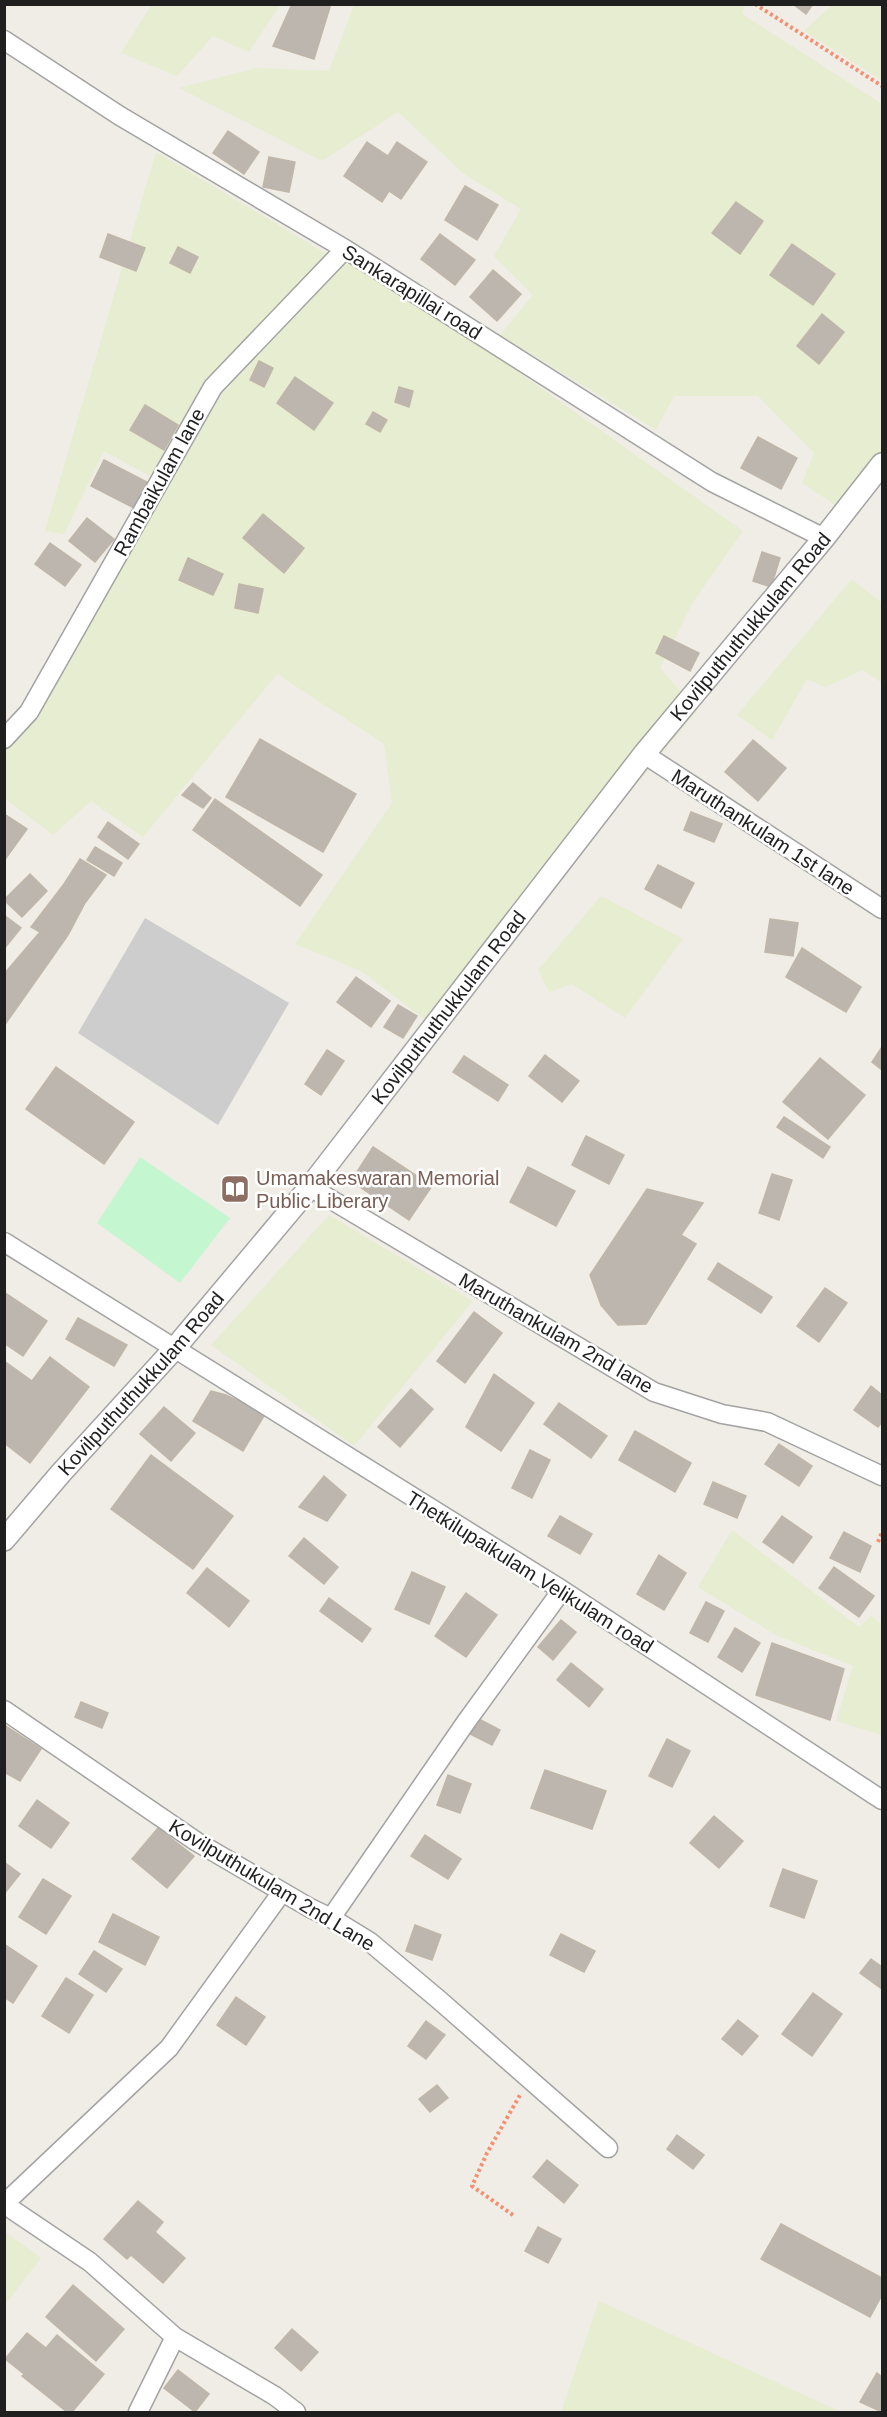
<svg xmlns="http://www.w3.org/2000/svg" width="887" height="2417" viewBox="0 0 887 2417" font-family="Arial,sans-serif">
<rect width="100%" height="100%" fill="#efede5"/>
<path fill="#cdcdcd" d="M145,918l144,85 -71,122 -140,-92z"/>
<path fill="#e7edd1" d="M152,4h128v1l-31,47 -36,-16 -36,40 -56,-23z
M354,5h391l-3,9 140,90v356l-41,49 -39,-26 12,-30 -56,-57h-84l-18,34 -156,-95 33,-40 -39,-39 27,-47 -57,-35 -66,-62 -76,49 -143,-73 78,-20 72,3z
M832,5h50v76l-78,-50z
M156,152l171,102 -118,127 -54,98 -51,-28 -40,83 -19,-3z
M344,258l153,99 246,174 -50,71 -33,66 37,43 -262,316 -74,-56 -66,-27 97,-141 -8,-59 -107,-70 -134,163 -52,-36 -38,34 -48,-36v-49l28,-34 184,-327z
M852,579l30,24v80l-19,-13 -38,17 -18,-8 -35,61 -35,-25z
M601,896l82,43 -58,79 -53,-34 -23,8 -11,-22z
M329,1215l144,86 -119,145 -143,-101z
M732,1530l127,97 12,-11 11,8v111l-46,-14 17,-55 -77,-31 -78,-48z
M4,2231l37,27 -36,47h-1z
M599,2301l242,111h-280z"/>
<path fill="#c4f7cf" d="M140,1157l90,61 -50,65 -83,-60z"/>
<path fill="#bcb6af" stroke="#c0b6a8" stroke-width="1.5" d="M292,4h31l7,3 -16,52 -41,-13z
M793,4h20l-7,10z
M228,131l31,21 -15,22 -31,-21z
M367,142l21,14 9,-14 30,20 -26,37 -12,-8 -7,11 -38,-26z
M269,157l26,5 -6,30 -26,-5z
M465,186l33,19 -21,35 -32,-20z
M736,202l27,19 -23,33 -28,-21z
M108,234l37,14 -9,23 -36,-14z
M440,234l35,26 -20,25 -34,-26z
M792,244l43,30 -22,31 -43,-30z
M178,247l20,10 -8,16 -20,-10z
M493,270l28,24 -24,27 -27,-24z
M822,314l22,18 -25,32 -22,-18z
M259,361l14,7 -9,19 -14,-7z
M295,377l38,26 -19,27 -37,-27z
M399,387l14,4 -4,16 -14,-5z
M145,405l33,20 -14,25 -34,-20z
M373,412l14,8 -7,12 -14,-8z
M758,437l39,21 -16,31 -40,-21z
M104,460l43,22 -13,26 -43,-22z
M263,514l41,34 -20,25 -41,-35z
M87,518l27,21 -19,23 -26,-21z
M50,543l31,22 -16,21 -30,-22z
M762,552l18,6 -9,29 -18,-6z
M188,558l35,16 -10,21 -34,-15z
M239,584l24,5 -5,24 -23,-5z
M664,636l35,17 -9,18 -34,-18z
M260,739l96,55 -33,58 -97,-55z
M753,740l33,28 -28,33 -33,-29z
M193,783l18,15 -8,10 -21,-13z
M215,799l107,76 -22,31 -107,-76z
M691,812l31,12 -8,18 -30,-12z
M4,814l23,15 -23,32z
M108,822l31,22 -11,15 -30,-22z
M95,847l27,16 -8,13 -27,-16z
M80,859l26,16 -21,28 -17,32 -64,91v-52l36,-42 -9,-5 33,-43z
M658,865l36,18 -13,25 -36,-19z
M30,874l17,17 -25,26 -18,-17z
M4,915l17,13 -17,21z
M770,919l28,4 -5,33 -28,-4z
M802,948l59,39 -15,25 -60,-35z
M356,977l34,24 -19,26 -34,-25z
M398,1005l19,11 -14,22 -19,-11z
M882,1047v23l-10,-8z
M327,1050l17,11 -23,34 -16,-11z
M545,1055l34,26 -17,21 -33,-26z
M464,1056l44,29 -10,16 -45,-29z
M820,1058l45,37 -37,44 -45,-37z
M56,1067l78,55 -30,42 -78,-55z
M784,1117l46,30 -7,11 -46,-31z
M586,1136l38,19 -15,29 -37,-19z
M373,1147l59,39 -23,34 -58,-39z
M528,1167l47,24 -19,35 -46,-24z
M772,1174l20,6 -13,40 -20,-7z
M647,1189l56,14 -22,32 15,9 -50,80 -28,1 -17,-20 -11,-30z
M718,1263l54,34 -11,16 -53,-34z
M825,1288l22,15 -28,39 -22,-16z
M4,1292l43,29 -24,35 -19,-13z
M474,1312l28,21 -37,50 -28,-22z
M78,1318l49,27 -13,21 -48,-27z
M50,1357l39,30 -59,76 -26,-20v-82l28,20z
M494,1374l40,29 -33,48 -35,-24z
M871,1386l11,9v27l-4,5 -24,-17z
M411,1389l22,20 -33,38 -22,-20z
M211,1391l15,4 39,19 -22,37 -50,-30z
M559,1403l48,33 -16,22 -47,-34z
M164,1407l31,26 -24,28 -31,-27z
M635,1431l56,32 -16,29 -56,-32z
M779,1444l33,22 -13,20 -34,-22z
M530,1450l20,10 -18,38 -20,-10z
M151,1455l82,61 -40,53 -82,-60z
M324,1476l22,19 -19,26 -28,-14z
M713,1482l33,14 -9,22 -33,-14z
M560,1516l32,18 -12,20 -32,-18z
M782,1516l30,21 -19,26 -30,-21z
M844,1532l27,14 -11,26 -30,-14z
M304,1538l34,29 -14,17 -35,-28z
M659,1555l27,18 -22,37 -27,-16z
M834,1567l40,29 -15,21 -40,-29z
M207,1568l42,33 -20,26 -42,-34z
M412,1572l33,15 -16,37 -34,-15z
M466,1593l31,22 -31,42 -31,-21z
M329,1598l42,31 -9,13 -42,-31z
M706,1602l18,9 -16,31 -18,-9z
M561,1620l15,12 -23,28 -15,-13z
M735,1628l25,15 -18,29 -24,-15z
M772,1643l72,26 -14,51 -74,-25z
M571,1663l32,26 -14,18 -32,-27z
M81,1702l27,11 -6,15 -27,-11z
M477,1718l23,12 -8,15 -24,-12z
M4,1725l37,24 -21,32 -16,-9z
M667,1739l23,12 -18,36 -23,-11z
M545,1770l61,21 -14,38 -61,-21z
M448,1775l23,9 -11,29 -23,-8z
M37,1800l32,23 -18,25 -32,-22z
M714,1816l29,25 -24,27 -29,-25z
M158,1828l36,28 -27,32 -35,-29z
M425,1835l36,24 -13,20 -37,-23z
M4,1862l16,12 -16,20z
M783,1869l34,12 -13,37 -34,-12z
M43,1879l28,17 -25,38 -27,-17z
M113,1914l46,23 -14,28 -46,-23z
M415,1925l26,10 -9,25 -26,-9z
M561,1934l34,17 -11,21 -34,-17z
M4,1944l33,22 -24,37 -9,-6z
M94,1951l28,18 -16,23 -27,-18z
M871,1959l11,8v22l-22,-16z
M66,1978l27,17 -24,38 -27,-17z
M813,1993l29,21 -30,42 -30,-22z
M236,1997l29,20 -19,28 -29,-20z
M738,2020l20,16 -16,19 -20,-16z
M426,2021l19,14 -19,24 -18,-13z
M437,2085l11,13 -18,14 -11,-13z
M677,2135l27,20 -11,14 -26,-20z
M547,2160l31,25 -14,18 -31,-26z
M138,2201l25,21 -8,10 30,26 -22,25 -32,-28 -4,4 -23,-20z
M781,2224l101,54v17l-12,22 -109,-58z
M538,2227l23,12 -13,24 -23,-12z
M73,2285l51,44 -28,32 -50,-44z
M292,2329l26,23 -17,19 -26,-23z
M27,2333l19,15 11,-13 47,39 -32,38h-5l-45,-36 2,-2 -19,-15z
M178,2370l31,24 -14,18 -31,-24z
M877,2373l5,4v35l-22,-10z"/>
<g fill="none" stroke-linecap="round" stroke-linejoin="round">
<g stroke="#a3a3a3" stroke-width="21">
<path id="minor" d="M4,40l116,76 225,133 367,233 112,56
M4,739l25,-27 184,-325 132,-138
M644,754l238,155
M310,1187l344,205 68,22 45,8 115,54
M4,1242l558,348 320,210
M4,1710l193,132 113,66 21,10 39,24 68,57 170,149
M282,1892l-113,156 -165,156 86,58 85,75 100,59 21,16
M331,1918l135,-196 96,-132
M138,2412l37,-75"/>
</g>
<g stroke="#a3a3a3" stroke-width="24">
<g id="tertiary">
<path id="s1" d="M4,1540l57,-67 114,-125 135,-161 334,-433 180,-216 58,-74"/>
</g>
</g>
<path stroke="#f49071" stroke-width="4" stroke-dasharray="3 3" stroke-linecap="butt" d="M755,4l127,82
M878,1542l4,-10
M513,2215l-41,-29 15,-33 33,-58"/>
<use href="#minor" stroke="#fff" stroke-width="18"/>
<use href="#tertiary" stroke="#fff" stroke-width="21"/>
</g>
<defs>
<g id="library-square" transform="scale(1.5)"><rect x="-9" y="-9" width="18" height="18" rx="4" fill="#8d6e63" stroke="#fff"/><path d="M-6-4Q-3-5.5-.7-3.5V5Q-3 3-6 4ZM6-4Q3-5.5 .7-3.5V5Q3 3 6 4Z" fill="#fff"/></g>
</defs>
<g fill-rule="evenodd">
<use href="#library-square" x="235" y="1189"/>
</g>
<g text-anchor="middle" stroke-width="5" stroke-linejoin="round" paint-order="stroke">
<g font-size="20" fill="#1f1f1f" stroke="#fff">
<text transform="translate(412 292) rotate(32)" y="7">Sankarapillai road</text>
<text transform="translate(159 482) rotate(-61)" y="7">Rambaikulam lane</text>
<text dy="7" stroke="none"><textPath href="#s1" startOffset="1180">Kovilputhuthukkulam Road</textPath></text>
<text transform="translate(763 832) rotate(33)" y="7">Maruthankulam 1st lane</text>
<text dy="7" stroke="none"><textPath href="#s1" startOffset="694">Kovilputhuthukkulam Road</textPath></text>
<text transform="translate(556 1333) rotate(30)" y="7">Maruthankulam 2nd lane</text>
<text dy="7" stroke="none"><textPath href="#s1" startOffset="208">Kovilputhuthukkulam Road</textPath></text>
<text transform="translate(530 1572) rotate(32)" y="7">Thetkilupaikulam Velikulam road</text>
<text transform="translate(272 1885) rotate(31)" y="7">Kovilputhukulam 2nd Lane</text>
</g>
<g font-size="20" fill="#785e54" stroke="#fff" text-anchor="start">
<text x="256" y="1185">Umamakeswaran Memorial<tspan x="256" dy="23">Public Liberary</tspan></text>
</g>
</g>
<rect width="887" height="2417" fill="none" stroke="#1f1f1f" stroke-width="12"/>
</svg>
